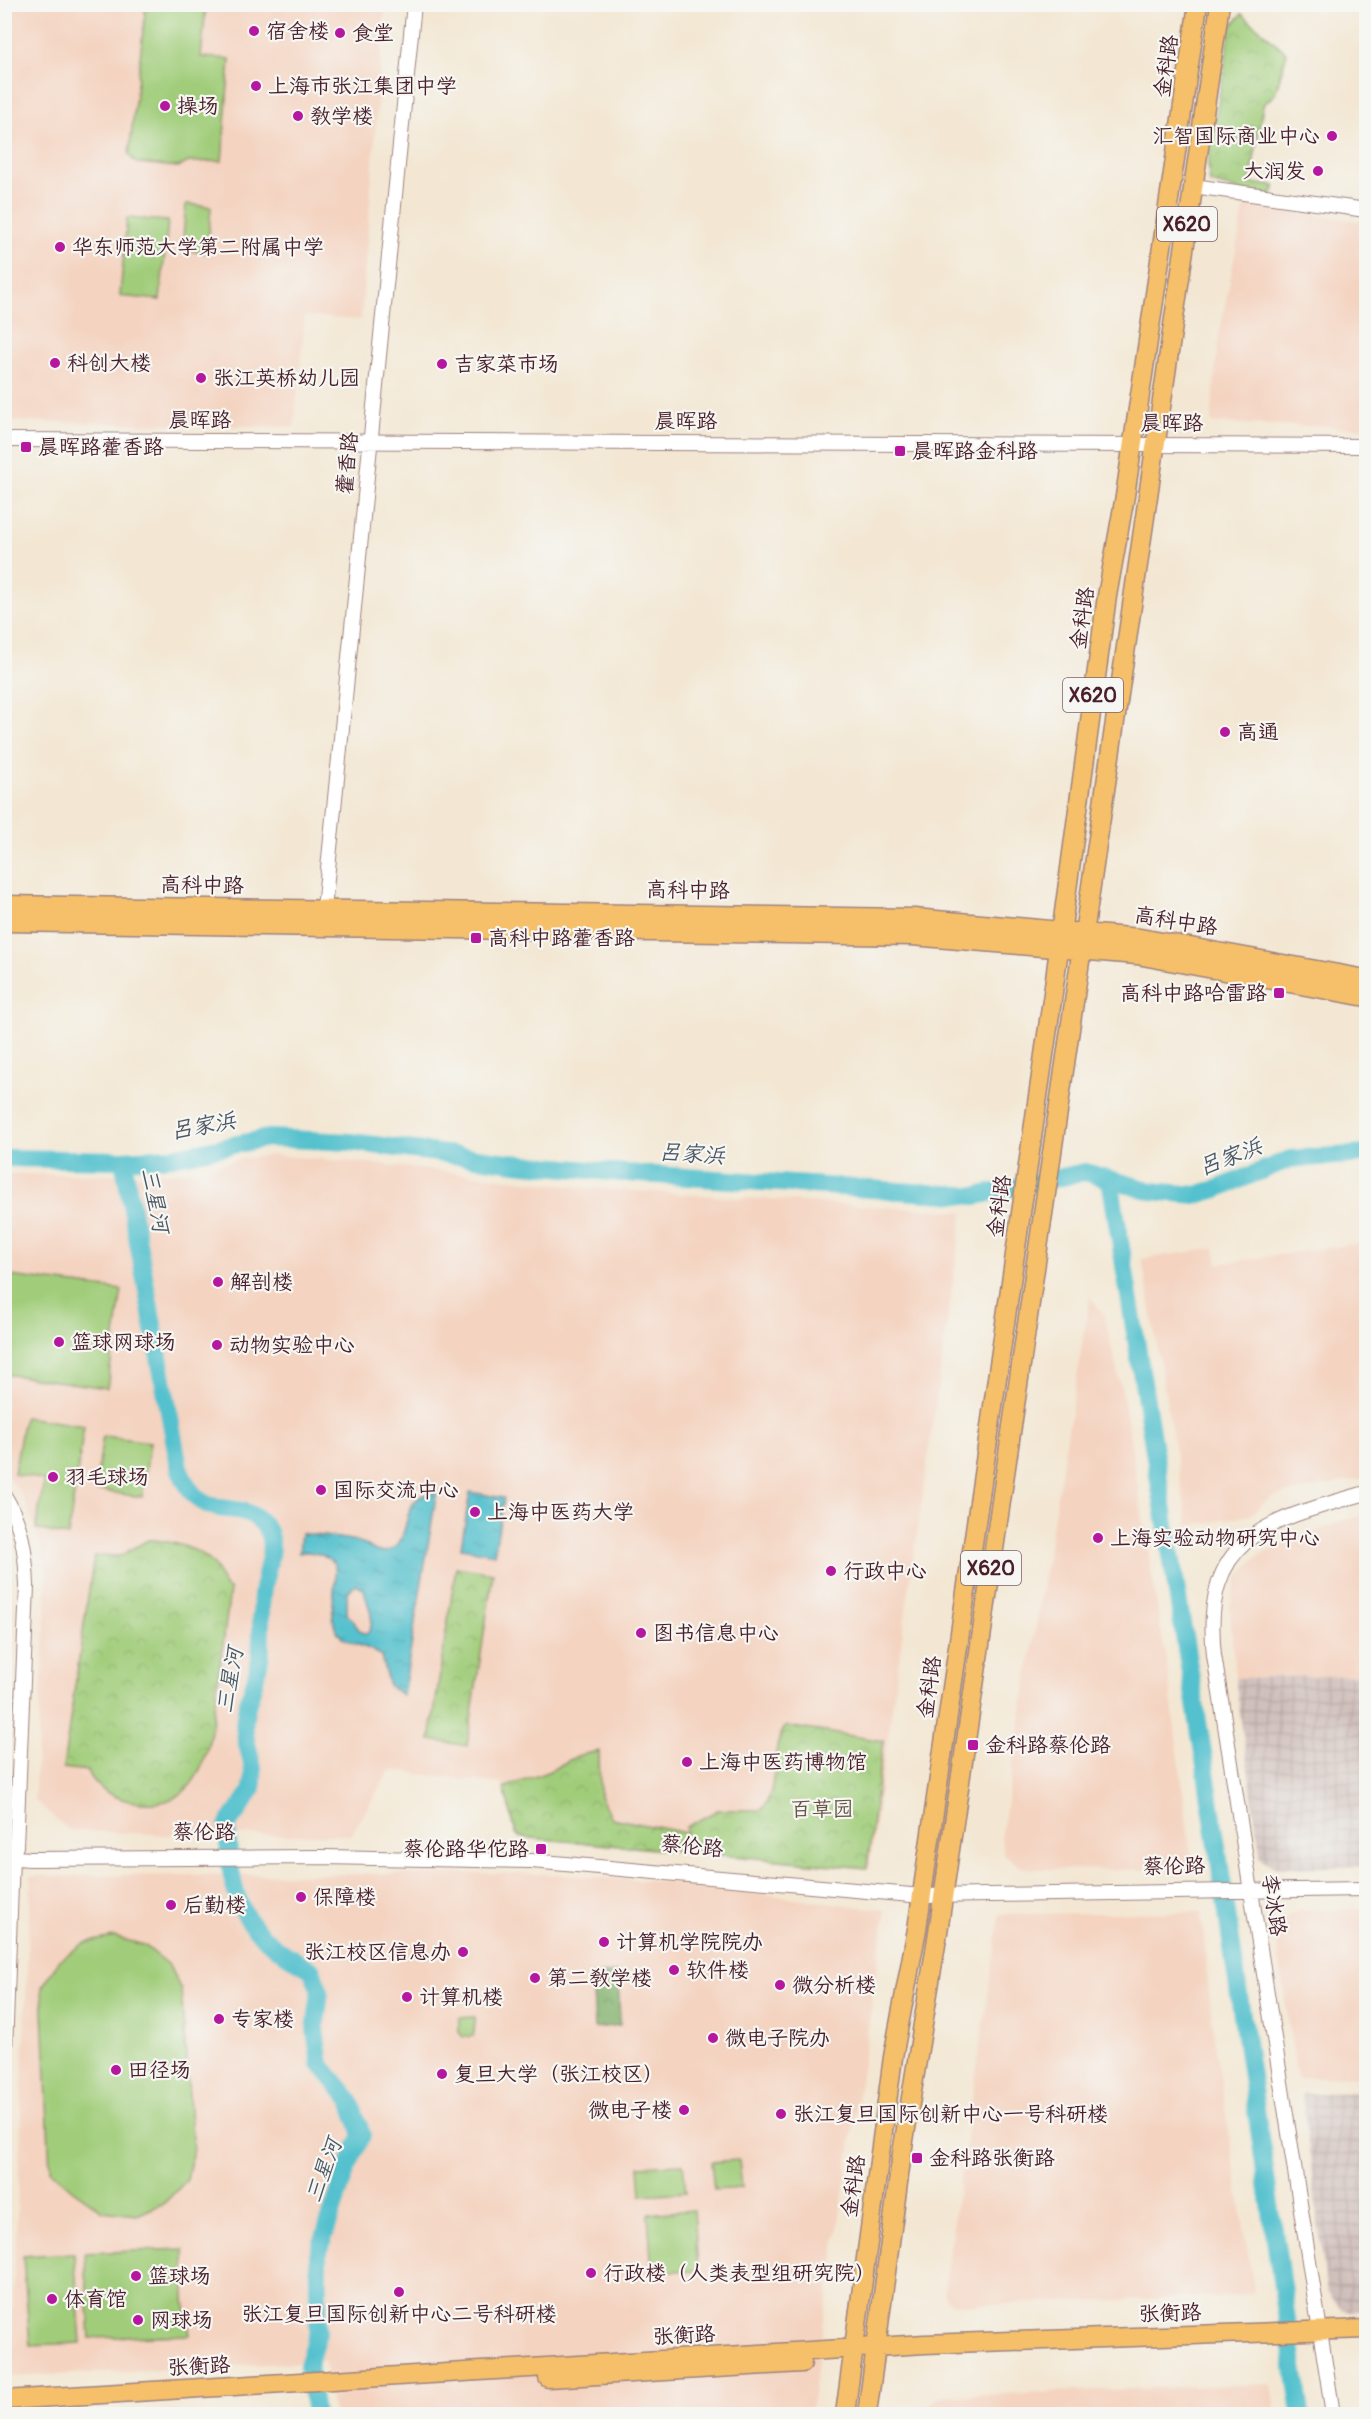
<svg xmlns="http://www.w3.org/2000/svg" width="1371" height="2419" viewBox="0 0 1371 2419" font-family="Pangolin,'LXGW WenKai TC',sans-serif">
<defs>
<pattern id="industrial-grid" width="8" height="8" patternUnits="userSpaceOnUse" patternTransform="scale(1.5)"><rect width="8" height="8" fill="#d0c0bc"/><path d="M0 4h8M4 0v8" fill="none" stroke="#b4a5a2"/></pattern>
<pattern id="forest-crowns" width="20" height="18" patternUnits="userSpaceOnUse" patternTransform="scale(1.5)"><rect width="20" height="18" fill="#80b06a"/><path d="M2 6a3 3 0 1 1 6 0M12 15a3 3 0 1 1 6 0" fill="none" stroke="#6b8f57"/></pattern>
<pattern id="park-crowns" width="20" height="18" patternUnits="userSpaceOnUse" patternTransform="scale(1.5)"><rect width="20" height="18" fill="#a1cd7a"/><path d="M2 6a3 3 0 1 1 6 0M12 15a3 3 0 1 1 6 0" fill="none" stroke="#8cb06a"/></pattern>
<pattern id="water-ripples" width="26" height="14" patternUnits="userSpaceOnUse" patternTransform="scale(1.5)"><rect width="26" height="14" fill="#55c1ce"/><path d="M2 4q2-2 4 0t4 0M15 11q2-2 4 0t4 0" fill="none" stroke="#4ca5b1"/></pattern>
</defs>
<rect width="100%" height="100%" fill="#f6f6f2"/>
<filter id="ink" filterUnits="userSpaceOnUse"><feTurbulence type="fractalNoise" baseFrequency=".0167" numOctaves="2"/><feDisplacementMap in="SourceGraphic" scale="12" xChannelSelector="R" yChannelSelector="G"/><feConvolveMatrix kernelMatrix="1 2 1 2 8 2 1 2 1" color-interpolation-filters="sRGB"/></filter>
<filter id="wash" filterUnits="userSpaceOnUse"><feTurbulence type="fractalNoise" baseFrequency=".008" numOctaves="4" result="noise"/><feDisplacementMap in="SourceGraphic" scale="24" xChannelSelector="R" yChannelSelector="G"/><feGaussianBlur stdDeviation="1.35" result="paint"/><feColorMatrix in="noise" values="0 0 0 0 0 0 0 0 0 0 0 0 0 0 0 0 0 1.4 0 .05"/><feComposite in="paint" operator="in"/></filter>
<g filter="url(#wash)">
<rect width="100%" height="100%" fill="#f3e7d3"/>
<path fill="#f4d3c0" d="M5,5h380l-24,315 -56,-4 -11,111 -289,-6z
M1245,204l121,19v205l-155,-5 7,-82z
M272,1155l106,9 209,24 376,24 -94,657 -352,-32 -15,-53 -112,-14 -39,65h-184l-98,-5 -35,-30 11,-168 1,-64 -10,-39 -14,-34 -17,-23v-298l144,1 55,-6 37,-10z
M1366,1242v236l-96,19 -19,18 -63,11 -46,-267 73,-11 3,16z
M1090,1297l14,17 19,82 46,284 22,176 -2,10 -5,4 -150,-1 -14,-2 -17,-14 -2,-15z
M1366,1514v161l-131,3 -5,-70 7,-30 22,-23 82,-34z
M518,1873l150,9 218,28 -76,504h-477l-8,-53 -315,16 21,-501z
M1366,1908v168l-69,2 -21,-138 2,-11 12,-14 9,-4z
M1201,1912l13,125 40,255 -15,4 -273,9 -15,-2 -7,-8 1,-15 55,-366z
M1271,2384l5,30h-355l18,-18z"/>
<path fill="url(#industrial-grid)" d="M1366,1675v191l-90,2 -15,-10 -26,-180z
M1366,2092v218l-15,1 -10,-2 -14,-17 -25,-198z"/>
<path fill="#a1cd7a" stroke="#767652" stroke-width="1.5" d="M146,5h60l-5,52 29,2 -8,102 -33,1 -11,5 -42,-4 -7,-8z
M186,204l25,3 -4,46 -25,-3z
M127,218l41,3 -8,79 -40,-4z
M10,1276l112,14 -15,98 -102,-14v-65z
M24,1417l60,9 -16,110 -32,-7 8,-49 -30,-6z
M103,1436l47,6 -8,55 -47,-7z
M114,1937l30,8 24,19 13,26 12,160 -6,30 -23,23 -27,12 -34,-4 -30,-21 -23,-20 -8,-183 18,-27 24,-17z
M475,2017l-1,19 -11,1 -4,-5v-14z
M739,2160l3,28 -28,2 -3,-28z
M683,2164l3,28 -45,3 -2,-29z
M694,2210l4,60 -46,2 -4,-58z
M184,2249l1,50 5,36 -100,3 -5,-85z
M74,2253l7,90 -51,2 -7,-89z"/>
<path fill="url(#forest-crowns)" stroke="#65684a" stroke-width="1.5" d="M618,1973l2,52 -25,3 -3,-53z"/>
<path fill="url(#park-crowns)" stroke="#767652" stroke-width="1.5" d="M1242,14l45,39 -12,41 -12,11 -13,78 25,3 -5,12 -60,-15 -2,-20 23,-137z
M148,1540c20,0 51,7 65,24 8,10 6,19 17,26 -4,32 -8,64 -13,96 -7,51 -9,128 -82,116 -19,-3 -39,-12 -47,-31l-25,-3 31,-212h26z
M456,1567l37,6 -26,173 -37,-6z
M786,1726l97,15 -16,127 -347,-31 -4,-4 -12,-45 46,-17 27,-15 22,-5 1,45 11,22 75,15v-6l32,-17h44c19,-24 6,-60 24,-84z"/>
<path fill="url(#water-ripples)" stroke="#50707c" stroke-width="1.5" fill-rule="evenodd" d="M437,1491l-34,204 -14,-9 -8,-30c-11,-10 -27,-10 -39,-19 -18,-16 -4,-48 -7,-73 -9,-9 -24,-14 -36,-11l2,-20c19,4 42,3 61,10 7,2 12,10 20,9 28,-2 20,-38 34,-52 5,-5 14,-7 21,-9zM356,1585l8,4c2,14 14,33 3,45l-6,-2 -14,-18v-22z
M470,1492l34,6 -10,56 -33,-6z"/>
<g fill="none" stroke-linecap="round" stroke-linejoin="round">
<path stroke="#55c1ce" stroke-width="18" d="M4,1158l119,2 49,-3 96,-19 83,4 173,22 87,8 365,24 109,-24 66,19 45,4 21,-6 73,-30 76,-5
M123,1160l56,307c23,64 56,26 84,57 17,19 1,49 -1,71 -2,21 0,43 -2,64 -3,20 -12,38 -15,57 -4,27 13,46 7,72 -4,12 -18,26 -25,38 4,79 14,105 85,144l8,22 -5,38 5,34 30,36 12,35 -15,33 -29,87v77l-10,34 7,48
M1110,1179l95,586 96,649"/>
</g>
</g>
<g filter="url(#ink)">
<g fill="none" stroke-linecap="round" stroke-linejoin="round">
<g stroke="#9e837f" stroke-width="16">
<path id="minor" d="M1193,186l173,24
M4,440l1362,6
M323,919l91,-915
M4,1495c18,29 22,58 23,91l-11,260 -4,11 -8,221
M4,1857l26,2 293,-2 209,4 390,35 444,-7
M1333,2414l-119,-759c-13,-120 56,-135 152,-162"/>
</g>
<g stroke="#9e837f" stroke-width="21">
<path id="major" d="M4,905l910,13 226,20 226,41
M4,922l908,14 225,19 229,42
M548,2378l254,-15
M4,2400l921,-56 441,-15
M845,2414l48,-357 24,-128 136,-936 54,-397 18,-100 73,-492
M867,2414l35,-261 36,-221 282,-1928"/>
</g>
<use href="#minor" stroke="#fff" stroke-width="14"/>
<use href="#major" stroke="#f6c06b" stroke-width="18"/>
</g>
</g>
<g fill="#b5179e" stroke="#f6f6f2" stroke-width="2">
<circle cx="254" cy="31" r="6"/>
<circle cx="340" cy="33" r="6"/>
<circle cx="256" cy="86" r="6"/>
<circle cx="165" cy="106" r="6"/>
<circle cx="298" cy="116" r="6"/>
<circle cx="1332" cy="136" r="6"/>
<circle cx="1318" cy="171" r="6"/>
<circle cx="60" cy="247" r="6"/>
<circle cx="55" cy="363" r="6"/>
<circle cx="442" cy="364" r="6"/>
<circle cx="201" cy="378" r="6"/>
<rect x="20" y="441" width="12" height="12" rx="3"/>
<rect x="894" y="445" width="12" height="12" rx="3"/>
<circle cx="1225" cy="732" r="6"/>
<rect x="470" y="932" width="12" height="12" rx="3"/>
<rect x="1273" y="987" width="12" height="12" rx="3"/>
<circle cx="218" cy="1282" r="6"/>
<circle cx="59" cy="1342" r="6"/>
<circle cx="217" cy="1345" r="6"/>
<circle cx="53" cy="1477" r="6"/>
<circle cx="321" cy="1490" r="6"/>
<circle cx="475" cy="1512" r="6"/>
<circle cx="1098" cy="1538" r="6"/>
<circle cx="831" cy="1571" r="6"/>
<circle cx="641" cy="1633" r="6"/>
<rect x="967" y="1739" width="12" height="12" rx="3"/>
<circle cx="687" cy="1762" r="6"/>
<rect x="535" y="1843" width="12" height="12" rx="3"/>
<circle cx="301" cy="1897" r="6"/>
<circle cx="171" cy="1905" r="6"/>
<circle cx="604" cy="1942" r="6"/>
<circle cx="463" cy="1952" r="6"/>
<circle cx="674" cy="1970" r="6"/>
<circle cx="535" cy="1978" r="6"/>
<circle cx="780" cy="1985" r="6"/>
<circle cx="407" cy="1997" r="6"/>
<circle cx="219" cy="2019" r="6"/>
<circle cx="713" cy="2038" r="6"/>
<circle cx="116" cy="2070" r="6"/>
<circle cx="442" cy="2074" r="6"/>
<circle cx="684" cy="2110" r="6"/>
<circle cx="781" cy="2114" r="6"/>
<rect x="911" y="2152" width="12" height="12" rx="3"/>
<circle cx="591" cy="2273" r="6"/>
<circle cx="136" cy="2276" r="6"/>
<circle cx="399" cy="2292" r="6"/>
<circle cx="52" cy="2299" r="6"/>
<circle cx="138" cy="2320" r="6"/>
</g>
<g text-anchor="middle" stroke-width="4.5" stroke-linejoin="round" paint-order="stroke">
<g fill="#f6f6f2" stroke="#7e6067" stroke-width="1.5">
<rect x="1157" y="207" width="60" height="34" rx="4.5"/>
<rect x="1063" y="678" width="60" height="34" rx="4.5"/>
<rect x="961" y="1551" width="60" height="34" rx="4.5"/>
</g>
<g font-size="20" font-weight="bold" fill="#4a1f2b">
<text x="1187" y="231">X620</text>
<text x="1093" y="702">X620</text>
<text x="991" y="1575">X620</text>
</g>
<g font-size="21" fill="#4a1f2b" stroke="#f6f6f2" text-anchor="start">
<text x="266" y="38">宿舍楼</text>
<text x="352" y="40">食堂</text>
<text x="268" y="93">上海市张江集团中学</text>
<text x="177" y="113">操场</text>
<text x="310" y="123">教学楼</text>
<text x="1320" y="143" text-anchor="end">汇智国际商业中心</text>
<text x="1306" y="178" text-anchor="end">大润发</text>
<text x="72" y="254">华东师范大学第二附属中学</text>
<text x="67" y="370">科创大楼</text>
<text x="454" y="371">吉家菜市场</text>
<text x="213" y="385">张江英桥幼儿园</text>
<text x="38" y="454">晨晖路藿香路</text>
<text x="912" y="458">晨晖路金科路</text>
<text x="1237" y="739">高通</text>
<text x="488" y="945">高科中路藿香路</text>
<text x="1267" y="1000" text-anchor="end">高科中路哈雷路</text>
<text x="230" y="1289">解剖楼</text>
<text x="71" y="1349">篮球网球场</text>
<text x="229" y="1352">动物实验中心</text>
<text x="65" y="1484">羽毛球场</text>
<text x="333" y="1497">国际交流中心</text>
<text x="487" y="1519">上海中医药大学</text>
<text x="1110" y="1545">上海实验动物研究中心</text>
<text x="843" y="1578">行政中心</text>
<text x="653" y="1640">图书信息中心</text>
<text x="985" y="1752">金科路蔡伦路</text>
<text x="699" y="1769">上海中医药博物馆</text>
<text x="529" y="1856" text-anchor="end">蔡伦路华佗路</text>
<text x="313" y="1904">保障楼</text>
<text x="183" y="1912">后勤楼</text>
<text x="616" y="1949">计算机学院院办</text>
<text x="451" y="1959" text-anchor="end">张江校区信息办</text>
<text x="686" y="1977">软件楼</text>
<text x="547" y="1985">第二教学楼</text>
<text x="792" y="1992">微分析楼</text>
<text x="419" y="2004">计算机楼</text>
<text x="231" y="2026">专家楼</text>
<text x="725" y="2045">微电子院办</text>
<text x="128" y="2077">田径场</text>
<text x="454" y="2081">复旦大学（张江校区）</text>
<text x="672" y="2117" text-anchor="end">微电子楼</text>
<text x="793" y="2121">张江复旦国际创新中心一号科研楼</text>
<text x="929" y="2165">金科路张衡路</text>
<text x="603" y="2280">行政楼（人类表型组研究院）</text>
<text x="148" y="2283">篮球场</text>
<text x="64" y="2306">体育馆</text>
<text x="399" y="2321" text-anchor="middle">张江复旦国际创新中心二号科研楼</text>
<text x="150" y="2327">网球场</text>
</g>
<g font-size="21" fill="#4a1f2b" stroke="#f6f6f2">
<text transform="translate(1166 66) rotate(-82)" y="7">金科路</text>
<text x="200" y="427">晨晖路</text>
<text x="686" y="428">晨晖路</text>
<text x="1172" y="430">晨晖路</text>
<text transform="translate(347 463) rotate(-84)" y="7">藿香路</text>
<text transform="translate(1082 618) rotate(-82)" y="7">金科路</text>
<text transform="translate(202 885) rotate(1)" y="7">高科中路</text>
<text transform="translate(688 890) rotate(1)" y="7">高科中路</text>
<text transform="translate(1176 921) rotate(9)" y="7">高科中路</text>
<text transform="translate(999 1206) rotate(-82)" y="7">金科路</text>
<text transform="translate(929 1687) rotate(-82)" y="7">金科路</text>
<text x="204" y="1839">蔡伦路</text>
<text transform="translate(692 1846) rotate(6)" y="7">蔡伦路</text>
<text transform="translate(1174 1866) rotate(-1)" y="7">蔡伦路</text>
<text transform="translate(1274 1905) rotate(81)" y="7">李冰路</text>
<text transform="translate(853 2186) rotate(-82)" y="7">金科路</text>
<text transform="translate(1170 2313) rotate(-2)" y="7">张衡路</text>
<text transform="translate(684 2335) rotate(-3)" y="7">张衡路</text>
<text transform="translate(199 2366) rotate(-3)" y="7">张衡路</text>
</g>
<g font-size="21" fill="#645343" stroke="#f6f6f2">
<text x="822" y="1816">百草园</text>
</g>
<g font-size="22" font-style="italic" fill="#4e5864" stroke="#f6f6f2">
<text transform="translate(203 1125) rotate(-10)" y="8">吕家浜</text>
<text transform="translate(692 1153) rotate(4)" y="8">吕家浜</text>
<text transform="translate(1230 1156) rotate(-21)" y="8">吕家浜</text>
<text transform="translate(156 1200) rotate(79)" y="8">三星河</text>
<text transform="translate(229 1680) rotate(-80)" y="8">三星河</text>
<text transform="translate(323 2170) rotate(-70)" y="8">三星河</text>
</g>
</g>
<rect width="1371" height="2419" fill="none" stroke="#f6f6f2" stroke-width="24"/>
</svg>
